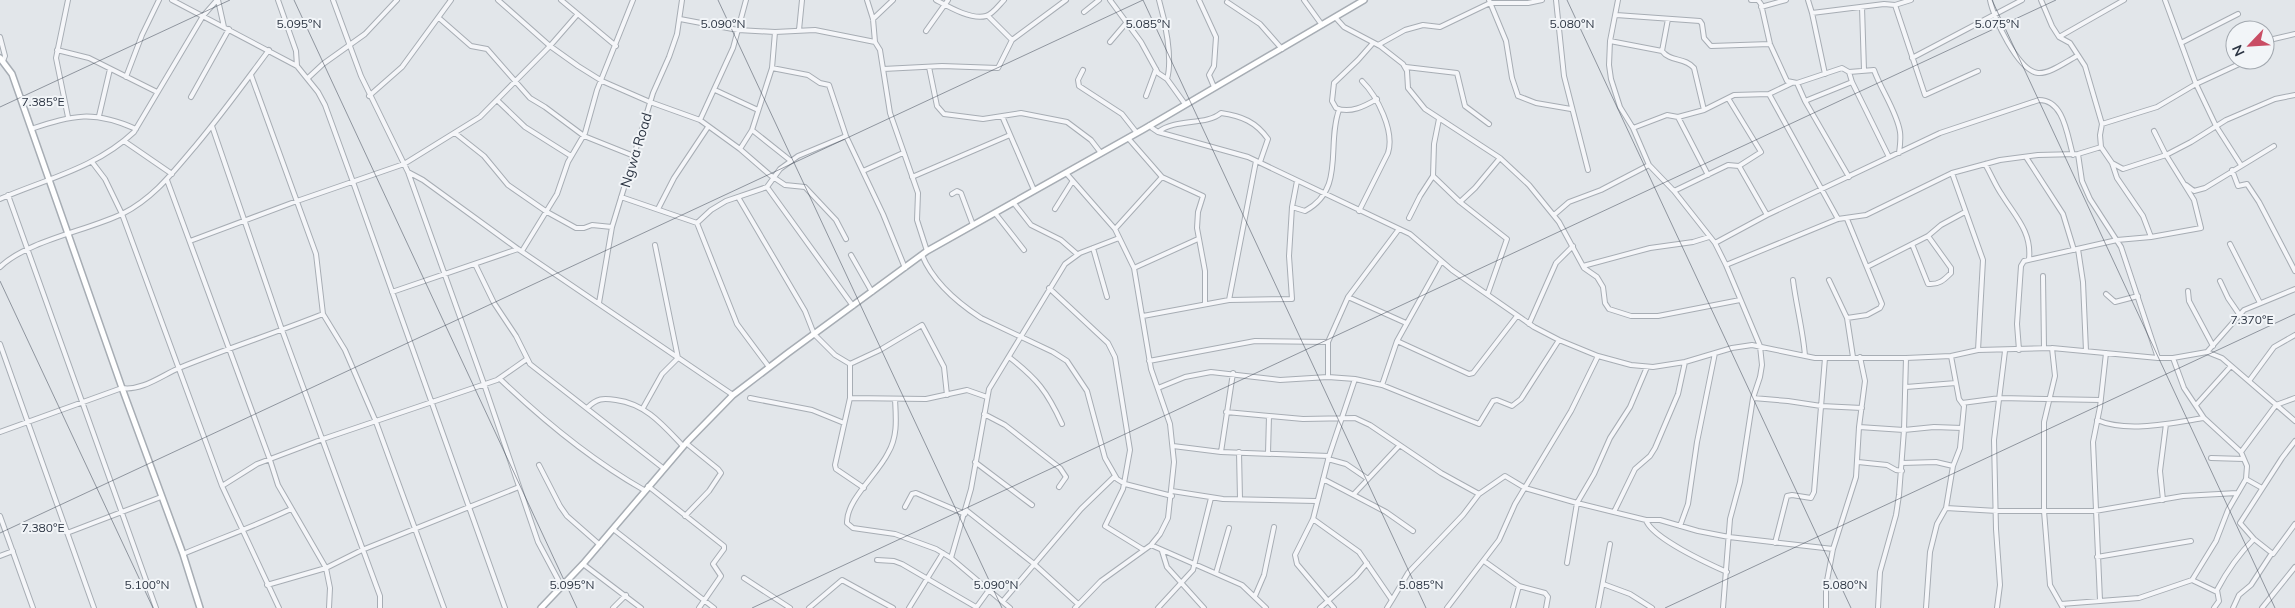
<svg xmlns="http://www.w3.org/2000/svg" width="2295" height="608" viewBox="0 0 2295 608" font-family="Mulish,sans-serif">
<rect width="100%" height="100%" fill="#e2e6ea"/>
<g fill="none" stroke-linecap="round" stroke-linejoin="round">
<g stroke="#a7adb4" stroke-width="6">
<path id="street" d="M172,0l125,66 21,26 7,13 28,77 152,426
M218,0l6,27
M278,0l18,51 1,15
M333,0l28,76 47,96 76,212 54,158 24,45
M498,0l52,46 28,20 24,15 48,21 50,18 40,29 30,26 15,10 20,2 31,33 10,19
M561,0l55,46
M867,0l6,19 2,23 5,8 10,63 28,80 -1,27 10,31
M936,0c13,7 35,20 50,16 7,-2 13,-11 18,-16
M1110,0l31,42 17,31 9,6 18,25
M1159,0c6,20 14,59 8,79
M1199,0l17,37 -2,29 -5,9 5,12
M1304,0l18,25
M1489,0l17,41 6,37 6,18 18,7 35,6
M1556,0l8,76 24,94
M1618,0l-8,41 -1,24 2,14 9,28 13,21 16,37 25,26 41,52 11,22 34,81 2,19 -2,12 -7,21 -13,84 -10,37 -7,89
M1751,0h7l3,4 9,40 17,37 10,2 45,-15 7,4 25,-2c7,20 23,42 26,62 1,7 0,14 -1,21
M1808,0l4,13 13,61
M1990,0c3,17 28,71 48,73 12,1 29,-12 39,-17
M2041,0l11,26 7,11 11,6 15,23 17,58
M2165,0l31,84 20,42 25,39
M1227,2l33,22 22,25
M1895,5l30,90 53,-24
M1761,7l25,-7
M1862,7l2,63
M1084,12l15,-12
M1812,13l72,-9 11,1 16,-5
M1616,15l84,6 2,3 2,14 7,8 59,-2
M988,16l24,24
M1335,17l9,10 36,19 23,18 4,7 1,17 17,21 75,49 29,27 30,37 25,46 13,9 6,10 2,16 4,6 22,7h27l82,-16
M439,18l32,28 16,3 43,49 15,9 39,29 50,20
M680,19l58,11 37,2 40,-2 60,12
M873,19l20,-19
M799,30l3,-30
M926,31l22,-31
M0,37l5,19 -2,5
M2059,37l65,-37
M1610,41l52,10c8,11 23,6 32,17l10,42
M2265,41l30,-7
M1110,42l17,-20
M1373,43l-15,17 -24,23 -2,18 4,7c14,6 29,-2 41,-9
M2181,43l57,-29
M1378,45l27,-15 18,-5 17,2 50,-24h38l14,-3
M57,50l32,8 68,34
M1662,51l6,-32
M1912,58l110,-58
M2248,60l-52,24 -39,23 -55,17 -2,11 1,12 11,16 11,6 43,-14 25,-13 35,-22 49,-21 20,-4
M929,67l8,39 7,8 39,5 38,-6 46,9 24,18 10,13
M1406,67l51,6 8,33 24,18
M772,68l36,7 12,8 9,2 17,51 37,78 22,54
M883,69l59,-3 56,2 14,-28 54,-40
M1083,70l-5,10 1,6 43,28 15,19
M1849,72l3,10 37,75
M251,75l65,179 7,60 22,36 31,72 68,186
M126,77l16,-42 17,-35
M308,78l15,-14 42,-30 32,-34
M1797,83l8,18 44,76
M715,90l43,20
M1769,94l69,125
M369,96l33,-29 49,-67
M1146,96l10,-27
M191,97l38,-68
M1728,98l33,54 -22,14
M497,100l28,27 46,29
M1805,101l47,-19
M99,116l11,-47
M1002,116l32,74
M68,117l-12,-59 12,-58
M1678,117l30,58
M1439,119l-5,25 -1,32 27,26 47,37 -19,54
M700,120l33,-72 13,-48
M1150,125l2,3 6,4 90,25 162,77 42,36 82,57 25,13 39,16 33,9 22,2 32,-5 47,-14 20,-3 63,13h91l45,-2 27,-6 74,-2 106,10h15l34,-6 15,6 73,63
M212,126l70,204 98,266v12
M1633,128l34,-13 11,2 26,-7 30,-15 35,-1 23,-11
M31,129c43,-14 62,-19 105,0
M752,130l39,31
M1158,132c18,-14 48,-6 63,-19 21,3 35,9 47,26l-8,23
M455,133l29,23 24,29 39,27 29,16h8l8,-3 20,2
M1128,138l34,39 41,19 -5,16 -1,16 8,43v33
M124,141l48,33
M740,149l12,-19 20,-62 3,-36
M2078,154l4,27 8,18 31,48 37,111
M2026,157l37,57 11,36
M92,162l13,17 17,35 100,272 57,122
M2112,163l5,15 26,38 8,21
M1985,164c6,10 10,21 17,31 13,21 30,37 27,64
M2232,170l6,16 9,-2 12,18 36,69
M863,171l40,-18
M408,172l15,8 95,69 215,146
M1066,173l49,56 19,39 17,101 19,55 4,38 -6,56 -8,16 -9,11 -50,36 -26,27
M1952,173l31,87 -5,90
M912,177l98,-42
M167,180l103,280 8,25 48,83 4,20 -1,20
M2186,185l8,6 11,-3 69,-42
M767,187l86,119
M1674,191l54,-26 11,1 28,49
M952,194l5,-3 4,2 12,32
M8,195l148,413
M621,197l76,26 40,101 32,43
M738,197l67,114 9,23 21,21 15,9v34l-15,67 1,4 28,19
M0,199c46,-20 96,-31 134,-67l69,-116 14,-16
M1013,202l18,23 30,15 16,14
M1460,202l15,-14 25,-30
M1292,207l13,4c41,-22 21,-66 34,-101
M658,209l16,-31 34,-51
M1055,209l17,-27
M1359,211l29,-58c7,-22 -11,-57 -26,-72
M995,213l29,37
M1554,215l15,-13 32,-12 48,-25
M1409,218l11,-22 13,-20
M697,223l14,-13 15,-9 41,-14 13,-18 18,-13 48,-20
M1115,229l47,-52
M190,241l107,-40 107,-37 76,-47 70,-71 27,-31
M1715,243l52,-28 173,-82 99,-33c25,0 28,35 34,55
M1912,244l16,40c11,1 16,-4 23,-11v-5l-23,-32
M2230,244l30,59
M1093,248l14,49
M2078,249l5,33 3,69
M522,251l35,-57 11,-32 17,-29 12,-43 36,-90
M851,255l21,37
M922,255c11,27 36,48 59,63l72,34 14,9 20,30 18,67 12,21 8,5 47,12
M475,264l19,39 22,33 14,28 133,104
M1726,265l112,-46 28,-4 86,-42 48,-13 38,-5 40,-1 23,-7
M1583,266l67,-18 43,-6 16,-5
M0,267c27,-26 86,-36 122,-53 32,-16 52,-43 75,-70 25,-30 48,-62 72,-94
M1867,267l61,-31 13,-11 24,-13
M1134,268l64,-29
M2043,276l1,72
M1793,280c3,25 10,50 12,76
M1829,280l18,38 6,39
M2220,281l8,17 11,16
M1049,288l59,55 7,14 15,93 -7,39 -18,37 39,24
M2188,291l1,10 24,45
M392,292l126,-43
M2106,294l9,8 23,-6
M1348,297l58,26
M1229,300l27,-139
M599,303l13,-76 41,-134 16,-36 8,-23 5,-34
M1143,316l86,-16 63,-1 -3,-43 3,-49 5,-26
M1847,318l20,-3 13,-7 2,-4 -35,-85
M1529,324l27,-61 17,-17
M1397,341l72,33 4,-1 44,-57
M0,344l94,264
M2052,348l3,28 -11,46v89l6,74 13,23
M2019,350l-2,-26 4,-58 3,-5 93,-21 34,-3 50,-9 -7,-28 -28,-45 -12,-24
M2207,352l37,-42 51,-21
M1009,357c28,22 38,34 53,67
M1149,361l106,-20 73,1
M850,364l30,-14 42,-25 22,42 3,28
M1328,377v-35l20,-45 51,-68
M500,379c44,42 91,81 144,111
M2249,381l25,-34 21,-12
M1382,385l15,-44 44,-79
M1906,387l50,-4
M1158,388l27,-11 26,-5 69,8 48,-3 27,2 27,6 97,39 14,-23 4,-1 15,6 9,-7 38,-59
M750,398l62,12 32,13
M850,398l76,1 41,-9 20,7
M1753,398l35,3 33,5 41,2
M895,399c1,19 3,37 -7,54 -10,21 -42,47 -41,70l6,5 42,6 41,15 15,9 59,50
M1962,403l38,-5 101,2
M2196,405l35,-39
M587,408c10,-10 16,-10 29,-8 30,4 47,25 67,46
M643,408l19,-34 16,-16 -23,-113
M1226,412l77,7 52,-1 15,7 71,48 38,21
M984,414l21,11 55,43 6,9 -7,10
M2097,420c30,13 75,3 107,-2
M1859,427l45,3 30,-3 28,1
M0,432l122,-44c20,3 39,-12 57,-20 47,-19 96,-35 144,-54
M2295,441l-13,17 -42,65 14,16 19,15 22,-30
M1173,446l48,6 108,4
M1221,452l12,-79
M1239,452l1,47
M2241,452l35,-47 19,-7
M1268,453l1,-37
M2211,458l33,1
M1328,459l18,5 22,15
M975,462l57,43
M1858,462l29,3 9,5 6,1
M1902,463l34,-1 17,4
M539,465l21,41 7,10 33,29
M1323,479l63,33 27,19
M2246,479l16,9
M222,486l35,-22 66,-25 174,-59 30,-21
M648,486l76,60v3l-11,15 8,12 -22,32
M1172,491l51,8 93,2
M1354,494l45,-48
M2163,500l-3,-29 6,-47
M905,507l7,-13 4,-1 49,21
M1946,508l51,3h98l88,-15 54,-3
M966,510l67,53 45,41
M1614,512l21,-43 15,-13 5,-8 23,-54 7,-32
M0,516l33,92
M685,516l24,-25 12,-18 -3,-4 -32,-26
M1313,519l46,33 33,48 -5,8
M1646,520c6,18 63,44 81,52
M1680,526l8,-22 9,-62 18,-89
M613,529l101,79
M67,533l94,-36
M1775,543l12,-47 5,-1 19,3 3,-6 11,-134
M1151,545l91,40 24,23
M1162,551l5,16 37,41
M183,554c36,-15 72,-28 108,-45
M0,556l13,-5
M2097,557l94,-16
M951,558l20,-69 18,-100 76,-125 15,-11 39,-15
M877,560l17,1 8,3 74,43
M1484,561l35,25 26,7 3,4 -2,11
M1567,563l10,-60 17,-29 16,-36 20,-31 17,-40
M583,564l58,44
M1216,573l13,-45
M744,578l46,30
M2192,580l25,12
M1603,584l27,10 22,14
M267,585l59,-17 36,-18 157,-63
M1255,596l9,-21 10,-48
M1392,600l16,-27 55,-58 16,-21 26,-18 20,12 52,15 69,17h14l38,11 31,6 104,12
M2100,600l-7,-158 7,-35 6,-54
M1003,601l78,-92 34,-33
M2061,604l78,-6 53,-18 24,-39 12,-31 18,-31 1,-13 -6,-14 -37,-34 -20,-30 -11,-30
M613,608l13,-13
M809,608l33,-28 51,28
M909,608l34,-55
M976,608l13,-18
M1158,608l35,-38 18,-72
M1320,608l36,-32 11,-13
M1334,608l-37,-44 -2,-9 18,-36 16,-63 26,-77
M1447,608l52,-68 16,-36 56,-93 27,-55
M1513,608l6,-22
M1598,608l12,-64
M1826,608v-22l7,-37 23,-72 3,-50 6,-46 -5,-24
M1878,608l2,-36 16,-57 3,-20 5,-65 2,-72
M1926,608l4,-56 7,-28 9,-16 7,-42 7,-18 4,-42 -5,-7 -8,-43
M1997,608l3,-23 -4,-56 -2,-89 11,-89
M2214,608l5,-7 -2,-11c10,-19 22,-36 37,-51
M2233,608l6,-13 12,-10 21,-32
M2262,608l33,-41"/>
</g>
<g stroke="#a7adb4" stroke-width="8">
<path id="secondary" d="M0,58l12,16 110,314 61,166 17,54
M541,608l42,-44 104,-122 46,-47 55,-42 139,-102 217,-122 220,-129"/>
</g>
<use href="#street" stroke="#f5f6f9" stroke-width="4"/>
<use href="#secondary" stroke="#fff" stroke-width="5"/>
</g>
<path fill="none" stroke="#2b3442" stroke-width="1" stroke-opacity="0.45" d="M294,0l283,608M718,0l284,608M1143,0l283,608M1567,0l284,608M1992,0l283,608M0,107l230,-107M0,281l153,327M0,533l1143,-533M752,608l1304,-608M1665,608l630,-294"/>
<g text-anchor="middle" stroke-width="4" stroke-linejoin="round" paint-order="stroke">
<g font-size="14" fill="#2b3442" stroke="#f2f5f8">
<text transform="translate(636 150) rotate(-73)" y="5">Ngwa Road</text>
</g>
</g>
<g font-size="12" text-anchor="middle" fill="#2b3442" stroke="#f2f5f8" stroke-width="4" stroke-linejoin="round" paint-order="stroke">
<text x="299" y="28">5.095°N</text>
<text x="723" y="28">5.090°N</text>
<text x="1148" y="28">5.085°N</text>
<text x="1572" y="28">5.080°N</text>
<text x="1997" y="28">5.075°N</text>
<text x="43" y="106">7.385°E</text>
<text x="2252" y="324">7.370°E</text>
<text x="43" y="532">7.380°E</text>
<text x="147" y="589">5.100°N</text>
<text x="572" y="589">5.095°N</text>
<text x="996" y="589">5.090°N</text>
<text x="1421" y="589">5.085°N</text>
<text x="1845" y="589">5.080°N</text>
</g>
<g transform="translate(2250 45) rotate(245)"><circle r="24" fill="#f2f5f8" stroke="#a2a8af"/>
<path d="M0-4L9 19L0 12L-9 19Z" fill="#c94d64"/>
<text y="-8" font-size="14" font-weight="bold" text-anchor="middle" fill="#2b3442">N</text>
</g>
</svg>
